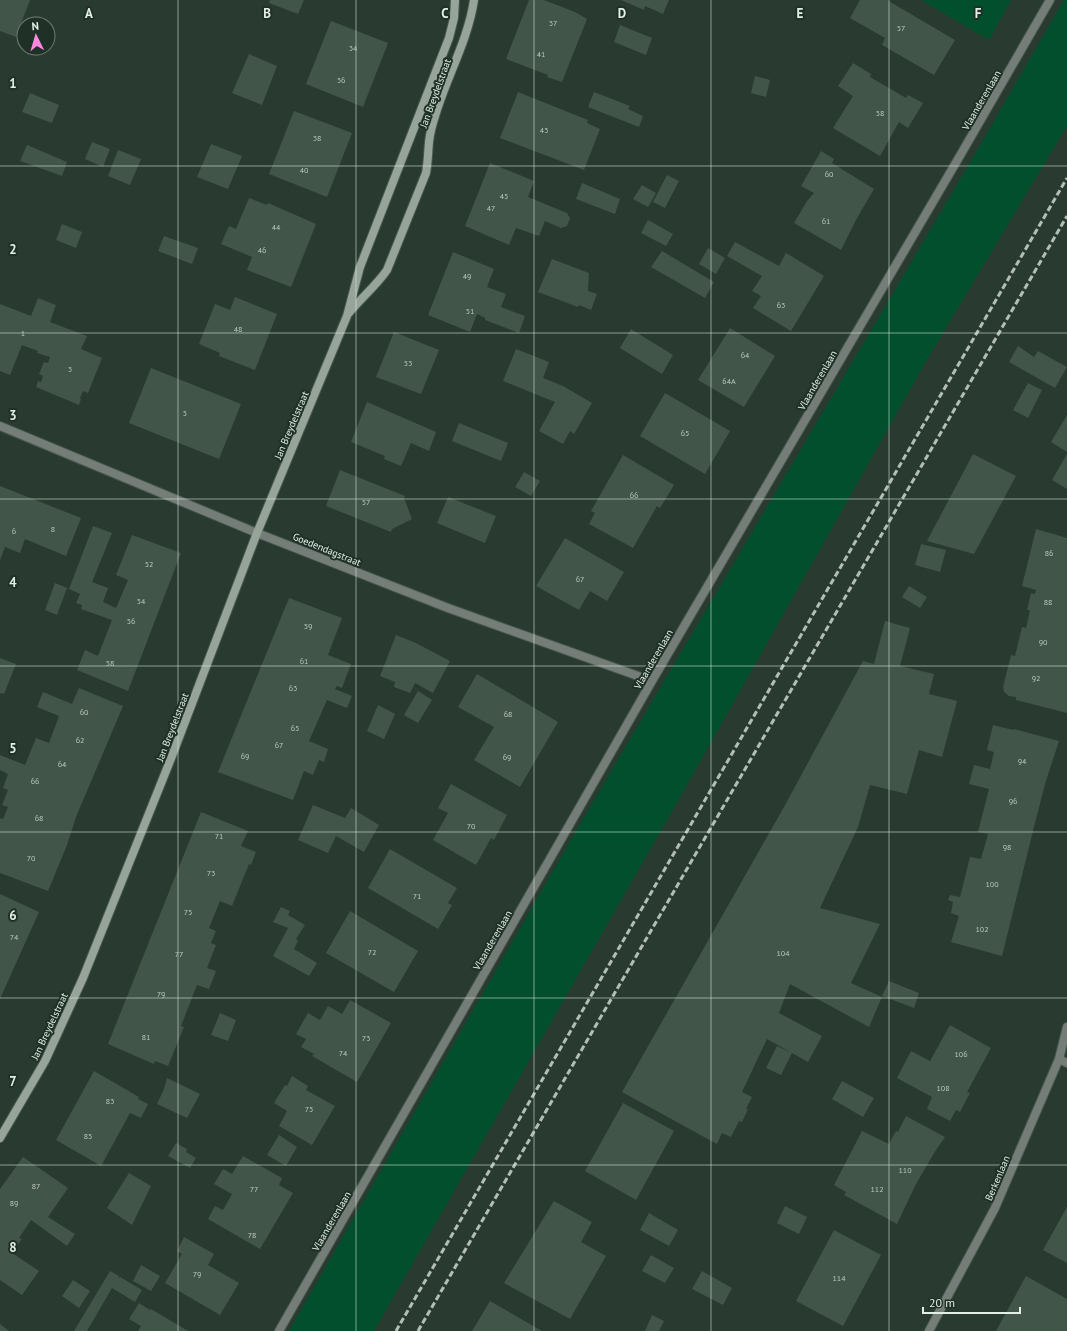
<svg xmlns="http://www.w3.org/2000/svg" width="1067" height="1331" viewBox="0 0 1067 1331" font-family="'PT Sans',sans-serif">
<rect width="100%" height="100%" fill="#293b30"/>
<path fill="#014f2d" d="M921,0h90l-22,40z
M1064,0h3v126l-139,232 -254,450 -300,523h-85l291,-507 392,-665z"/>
<path fill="#425549" d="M0,0h30l-14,37 -16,-6z
M270,0h34l-6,14 -29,-11z
M529,0h15l31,12 12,7 -25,63 -15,-5 1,-2 -42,-16z
M621,0h48l-6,14 -18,-8 -1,4z
M860,0h27l68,40 -21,35 -52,-30 3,-7 -35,-20z
M331,21l57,22 -25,64 -57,-23z
M620,25l32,13 -6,17 -32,-13z
M249,54l28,12 -15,39 -30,-12z
M853,63l18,11 -1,3 36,21 2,-3 15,8 -15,25 -9,-6 -19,34 -47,-28 20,-32 -15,-10z
M755,76l15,4 -4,17 -15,-4z
M518,92l70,28 -1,3 13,6 -16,41 -84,-32z
M594,92l36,14 -2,3 15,7 -4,11 -51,-20z
M30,93l29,12 -7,18 -30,-11z
M294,111l58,22 -25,64 -58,-23z
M92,142l18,7 -7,18 -18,-8z
M211,144l31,12 -14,33 -31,-12z
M27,145l40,17 -5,14 -42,-15z
M118,150l23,9 -11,26 -22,-9z
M821,151l13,8 -2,4 42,26 -17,29 -16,32 -47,-27 13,-22 7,-8 -13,-7z
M490,163l44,18 -6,16 39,16 3,5 -3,8 -6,2 -16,-7 -6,15 -23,-8 -7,17 -44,-19z
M667,175l12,6 -14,27 -12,-6z
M582,183l38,16 -5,15 -39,-15z
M642,185l14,8 -8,14 -15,-8z
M249,198l18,7 1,-2 48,21 -25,63 -44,-17 5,-13 -31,-13 8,-18 7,3z
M648,220l25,14 -7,12 -25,-13z
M62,224l20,8 -6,16 -20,-8z
M164,236l34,12 -6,16 -34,-13z
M735,242l44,24 7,-13 38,23 -33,55 -38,-23 8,-12 -9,-5 10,-15 -35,-20z
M708,248l17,10 -9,16 -17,-10z
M662,251l52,31 -9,16 -54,-31z
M453,252l41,17 -7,18 19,7 -5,13 24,9 -6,17 -34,-13v-2l-8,-4 -7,18 -42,-17z
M552,259l37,14 -1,18 9,3 -6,16 -12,-5 -1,2 -40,-15z
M235,297l42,17 -22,56 -36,-14 1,-3 -21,-9 16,-40 15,6z
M38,298l18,7 -6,17 37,14 -6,13 21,9 -14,35 -5,-2 -3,7 1,1 -2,6 -43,-18 2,-6 3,1 2,-6 -4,-2 5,-12 4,1 2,-6 -13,-4 1,-2 -16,-6 -12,30 -10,-4v-67l31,12z
M730,328l45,28 -31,51 -46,-27z
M631,329l42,26 -11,19 -42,-26z
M394,332l45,18 -18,44 -45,-17z
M1018,346l16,11 4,-6 29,16 -12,21 -46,-26z
M516,349l33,13 -6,16 20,8 29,17 -18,31 -4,-3 -7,13 -24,-13 16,-29 -52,-21z
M151,368l90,36 -22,55 -90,-36z
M1028,383l14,7 -14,28 -15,-8z
M665,393l65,38 -25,43 -65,-38z
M367,402l69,30 -7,19 -18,-8 -10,23 -17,-7 1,-3 -34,-14z
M1067,415v37l-16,-10z
M459,423l49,20 -7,18 -49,-20z
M973,454l43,22 -42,78 -47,-13z
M1067,454v35l-15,-9z
M623,455l51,30 -14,23 -3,-2 -24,42 -44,-24 6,-11 -4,-2z
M340,470l65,26 -1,2 8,21 -20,10 -1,3 -65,-26z
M524,472l16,9 -9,15 -16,-9z
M0,486l81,32 -15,38 -41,-17 -5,14 -15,-6 -5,13z
M448,497l48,19 -11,27 -48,-20z
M93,526l19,7 -20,49 16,6 -5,14 13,6 12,-28 -12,-5 16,-40 49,18 -53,138 -51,-21 8,-20 13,6 14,-36 -31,-11 1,-4 -6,-2 4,-9 -11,-5z
M1036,529l31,9v175l-51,-13v-3l-7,-1 -5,-4 -1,-5 8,-32 4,1 7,-29 4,1 4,-18h-3l4,-17 4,1 1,-4 -14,-4z
M565,538l59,34 -17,29 -17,-10 -11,19 -43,-24z
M921,544l25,6 -6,22 -25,-7z
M55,583l12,5 -10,27 -12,-5z
M909,586l18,11 -7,11 -18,-11z
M289,598l53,20 -14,37 23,9 -9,24 -5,-2 -2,3 17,7 -5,12 -20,-8 -18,41 19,8 -4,13 -5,-2 -6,15 -9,-4 -11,29 -75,-28z
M885,621l25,7 -10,38 34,8 -5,20 28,7 -15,56 -23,-7 -12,44 -37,-9 -12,42 -38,81 60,16 -29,59 31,14 -13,30 -79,-43 -11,29 43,23 -14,26 -41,-23 -25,53 10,5 -6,12h2l-6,13 -3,-1 -8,16 -9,-4 -5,11 -95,-52 162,-285 79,-146 11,3z
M396,635l20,8 34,18 -17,32 -18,-10 -5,10 -16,-6 1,-5 -15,-6z
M0,658l16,6 -12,30 -4,-1z
M477,674l81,48 -38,65 -46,-27 20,-33 -36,-20z
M79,688l44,18 -47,111 -9,28 -19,46 -48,-18v-55l3,1 5,-12 -6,-2 6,-15 -5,-2 5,-14 -8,-4v-15l25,10 11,-27 13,5 10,-27 -22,-9 6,-15 29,12z
M418,691l14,9 -14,23 -14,-8z
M378,705l17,9 -11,25 -17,-8z
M993,725l20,5 1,-1 45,12 -14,43 -11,43 -32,129 -51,-14 8,-26 -8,-3 2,-11 -5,-2 2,-5 10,2 10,-40 11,2 7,-25 -10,-2 11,-43 -20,-5 5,-19 16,4 4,-17 -7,-2z
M451,784l56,31 -13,25 -3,-2 -15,27 -43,-25 15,-27 -10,-5z
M313,805l32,13 6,-10 28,17 -15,27 -28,-16 -8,17 -30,-13z
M201,812l47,19 -7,15 15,6 -5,13 -2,-1 -17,42 -12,-5 -11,27 7,3 -5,12 5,2 -9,23 9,3 -7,18 -12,-4 -16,41 3,1 -16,39 -13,-5 -1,3 -46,-20z
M390,849l67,39 -9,15 4,2 -14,24 -70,-41z
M0,894l39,18 -39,87z
M281,907l9,4 -2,4 17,10 -9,14 2,2 -4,8 23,14 -8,13 -36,-20 15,-28 -15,-6z
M350,911l68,40 -24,41 -68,-39z
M889,981l30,12 -5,15 -32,-12z
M350,1000l41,23 -34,59 -45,-26 2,-2 -13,-7 5,-8 -10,-5 12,-21 12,7 8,-14 14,8z
M220,1013l16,7 -8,21 -17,-6z
M950,1025l41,23 -24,44 3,1 -10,19 -4,-2 -6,11 -23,-12 5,-12 -35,-19 14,-27 19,10z
M777,1046l15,7 -11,22 -15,-7z
M94,1071l45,26 -1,2 10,5 -7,14 -11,-5 -29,53 -45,-26z
M292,1076l16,10 -2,4 29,16 -23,39 -33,-19 8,-15 -13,-8 11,-18 2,1z
M167,1078l33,16 -13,24 -30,-14 7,-15z
M842,1081l32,17 -11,19 -31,-18z
M623,1103l51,28 -38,69 -51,-29z
M906,1116l39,21 -11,16 -19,33 -18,38 -53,-29 2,-3 -12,-7 28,-54 27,13 7,-13 2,1z
M279,1135l18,12 -11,19 -19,-11z
M176,1143l11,6 -1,3 10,6 -6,10 -22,-12z
M243,1156l39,22 -3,7 14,8 -33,56 -52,-30 7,-13 8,4 9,-16 -18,-10 9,-15 9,5z
M23,1157l45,31 -20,29 27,17 -8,12 -36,-26 -12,18 3,1 -10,14 27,18 -17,24 -22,-15v-91z
M129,1173l22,13 -19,39 -25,-17z
M554,1201l38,21 -11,20 25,14 -36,63 -66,-36z
M785,1206l22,11 -8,17 -22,-11z
M1067,1207v56l-24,-13z
M649,1213l29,17 -9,16 -29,-16z
M834,1230l47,25 -38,71 -47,-25z
M184,1237l30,17 -6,11 31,18 -19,32 -55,-32 17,-29 -5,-3z
M651,1255l23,13 -9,15 -23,-12z
M141,1265l19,11 -9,15 -18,-10z
M110,1271l9,5 -1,2 2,-1 22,13 -7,12 -23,-14 -25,43h-13z
M702,1271l30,17 -9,17 -31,-16z
M1026,1276l41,23v32h-71z
M73,1280l17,11 -11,17 -17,-12z
M490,1301l52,30h-70z
M139,1303l11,7 1,-1 37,22h-50l3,-5 -12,-7z
M652,1315l12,6 -5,10h-14z
M0,1324l9,7h-9z"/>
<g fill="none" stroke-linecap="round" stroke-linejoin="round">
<g stroke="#47584d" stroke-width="10">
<path id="street" d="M0,426l257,107 191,75 204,73
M1059,1059l8,4
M279,1331l373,-650 309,-527 89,-154
M929,1331l66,-123 64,-149 8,-32"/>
</g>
<g stroke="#47584d" stroke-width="10">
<path id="secondary" d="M349,313c12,-15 27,-27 38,-43l39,-97c2,-11 2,-20 3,-31 1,-10 4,-20 7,-29 12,-39 32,-73 38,-113
M0,1138l45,-77 38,-83 89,-222 85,-223 90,-217 13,-49 89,-229 5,-20 1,-18"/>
</g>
<use href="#street" stroke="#747d77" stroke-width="8"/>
<use href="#secondary" stroke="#96a49a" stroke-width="8"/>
<path stroke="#b2beb6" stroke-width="3" stroke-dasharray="6 3" stroke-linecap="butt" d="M396,1331l671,-1153
M418,1331l649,-1115"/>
</g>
<path fill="none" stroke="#e3eee7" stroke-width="1" stroke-opacity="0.55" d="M178,0v1331M356,0v1331M534,0v1331M711,0v1331M889,0v1331M0,166h1067M0,333h1067M0,499h1067M0,666h1067M0,832h1067M0,998h1067M0,1165h1067"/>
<g text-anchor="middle" stroke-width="4" stroke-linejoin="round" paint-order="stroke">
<g font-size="8" fill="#bbc8c0">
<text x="553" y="26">37</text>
<text x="901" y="31">57</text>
<text x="353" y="51">34</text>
<text x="541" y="57">41</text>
<text x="341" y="83">36</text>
<text x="880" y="116">58</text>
<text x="544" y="133">43</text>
<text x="317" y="141">38</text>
<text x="304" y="173">40</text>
<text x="829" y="177">60</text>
<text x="504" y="199">45</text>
<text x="491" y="211">47</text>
<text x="826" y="224">61</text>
<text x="276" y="230">44</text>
<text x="262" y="253">46</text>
<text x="467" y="279">49</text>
<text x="781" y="308">63</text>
<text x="470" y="314">51</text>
<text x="238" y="332">48</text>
<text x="23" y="336">1</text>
<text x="745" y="358">64</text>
<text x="408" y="366">53</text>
<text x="70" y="372">3</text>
<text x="729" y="384">64A</text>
<text x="185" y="416">5</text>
<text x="685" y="436">65</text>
<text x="634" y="498">66</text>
<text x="366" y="505">57</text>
<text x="53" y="532">8</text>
<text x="14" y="534">6</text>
<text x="1049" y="556">86</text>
<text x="149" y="567">52</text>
<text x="580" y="582">67</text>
<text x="141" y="604">54</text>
<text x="1048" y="605">88</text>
<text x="131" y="624">56</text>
<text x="308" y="629">59</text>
<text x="1043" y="645">90</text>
<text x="304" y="664">61</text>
<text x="110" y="666">58</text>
<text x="1036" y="681">92</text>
<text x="293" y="691">63</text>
<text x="84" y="715">60</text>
<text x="508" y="717">68</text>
<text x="295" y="731">65</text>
<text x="80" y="743">62</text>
<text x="279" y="748">67</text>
<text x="245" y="759">69</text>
<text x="507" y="760">69</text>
<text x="1022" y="764">94</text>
<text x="62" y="767">64</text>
<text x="35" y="784">66</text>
<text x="1013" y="804">96</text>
<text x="39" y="821">68</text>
<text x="471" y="829">70</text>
<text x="219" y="839">71</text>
<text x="1007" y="850">98</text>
<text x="31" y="861">70</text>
<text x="211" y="876">73</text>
<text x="992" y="887">100</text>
<text x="417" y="899">71</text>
<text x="188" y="915">75</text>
<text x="982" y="932">102</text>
<text x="14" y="940">74</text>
<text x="372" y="955">72</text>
<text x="783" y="956">104</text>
<text x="179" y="957">77</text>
<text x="161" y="997">79</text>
<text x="146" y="1040">81</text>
<text x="366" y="1041">73</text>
<text x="343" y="1056">74</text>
<text x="961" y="1057">106</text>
<text x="943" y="1091">108</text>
<text x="110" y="1104">83</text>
<text x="309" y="1112">75</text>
<text x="88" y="1139">85</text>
<text x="905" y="1173">110</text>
<text x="36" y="1189">87</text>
<text x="254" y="1192">77</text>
<text x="877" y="1192">112</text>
<text x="14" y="1206">89</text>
<text x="252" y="1238">78</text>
<text x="197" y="1277">79</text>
<text x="839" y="1281">114</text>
</g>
<g font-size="10" fill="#e3eee7" stroke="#1f3126">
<text transform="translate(435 93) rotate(-70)" y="4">Jan Breydelstraat</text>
<text transform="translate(981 100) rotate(-60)" y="4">Vlaanderenlaan</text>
<text transform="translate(817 380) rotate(-60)" y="4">Vlaanderenlaan</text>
<text transform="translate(291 425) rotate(-67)" y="4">Jan Breydelstraat</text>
<text transform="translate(327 549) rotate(22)" y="4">Goedendagstraat</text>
<text transform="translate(653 659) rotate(-60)" y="4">Vlaanderenlaan</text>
<text transform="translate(172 727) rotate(-69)" y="4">Jan Breydelstraat</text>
<text transform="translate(492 940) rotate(-60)" y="4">Vlaanderenlaan</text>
<text transform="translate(49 1026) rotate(-65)" y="4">Jan Breydelstraat</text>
<text transform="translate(997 1178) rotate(-67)" y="4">Berkenlaan</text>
<text transform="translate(331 1221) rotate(-60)" y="4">Vlaanderenlaan</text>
</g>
</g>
<g font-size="13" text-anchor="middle" font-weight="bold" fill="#e3eee7" stroke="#1f3126" stroke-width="4" stroke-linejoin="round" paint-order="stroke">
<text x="89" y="18">A</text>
<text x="267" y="18">B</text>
<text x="445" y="18">C</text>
<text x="622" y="18">D</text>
<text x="800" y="18">E</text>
<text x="978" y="18">F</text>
<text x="13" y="88">1</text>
<text x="13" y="254">2</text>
<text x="13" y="420">3</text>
<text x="13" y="587">4</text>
<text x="13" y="753">5</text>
<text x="13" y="920">6</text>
<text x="13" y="1086">7</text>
<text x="13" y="1252">8</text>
</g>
<g transform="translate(36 36) rotate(355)"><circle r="19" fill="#1f3126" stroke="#6d7d73"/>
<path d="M0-3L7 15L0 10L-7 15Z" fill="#fd86e1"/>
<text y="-6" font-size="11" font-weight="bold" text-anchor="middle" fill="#e3eee7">N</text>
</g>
<path d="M923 1307v6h97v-6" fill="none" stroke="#e3eee7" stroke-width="2"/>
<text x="929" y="1307" font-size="12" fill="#e3eee7" stroke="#1f3126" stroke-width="3" paint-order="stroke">20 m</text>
</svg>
